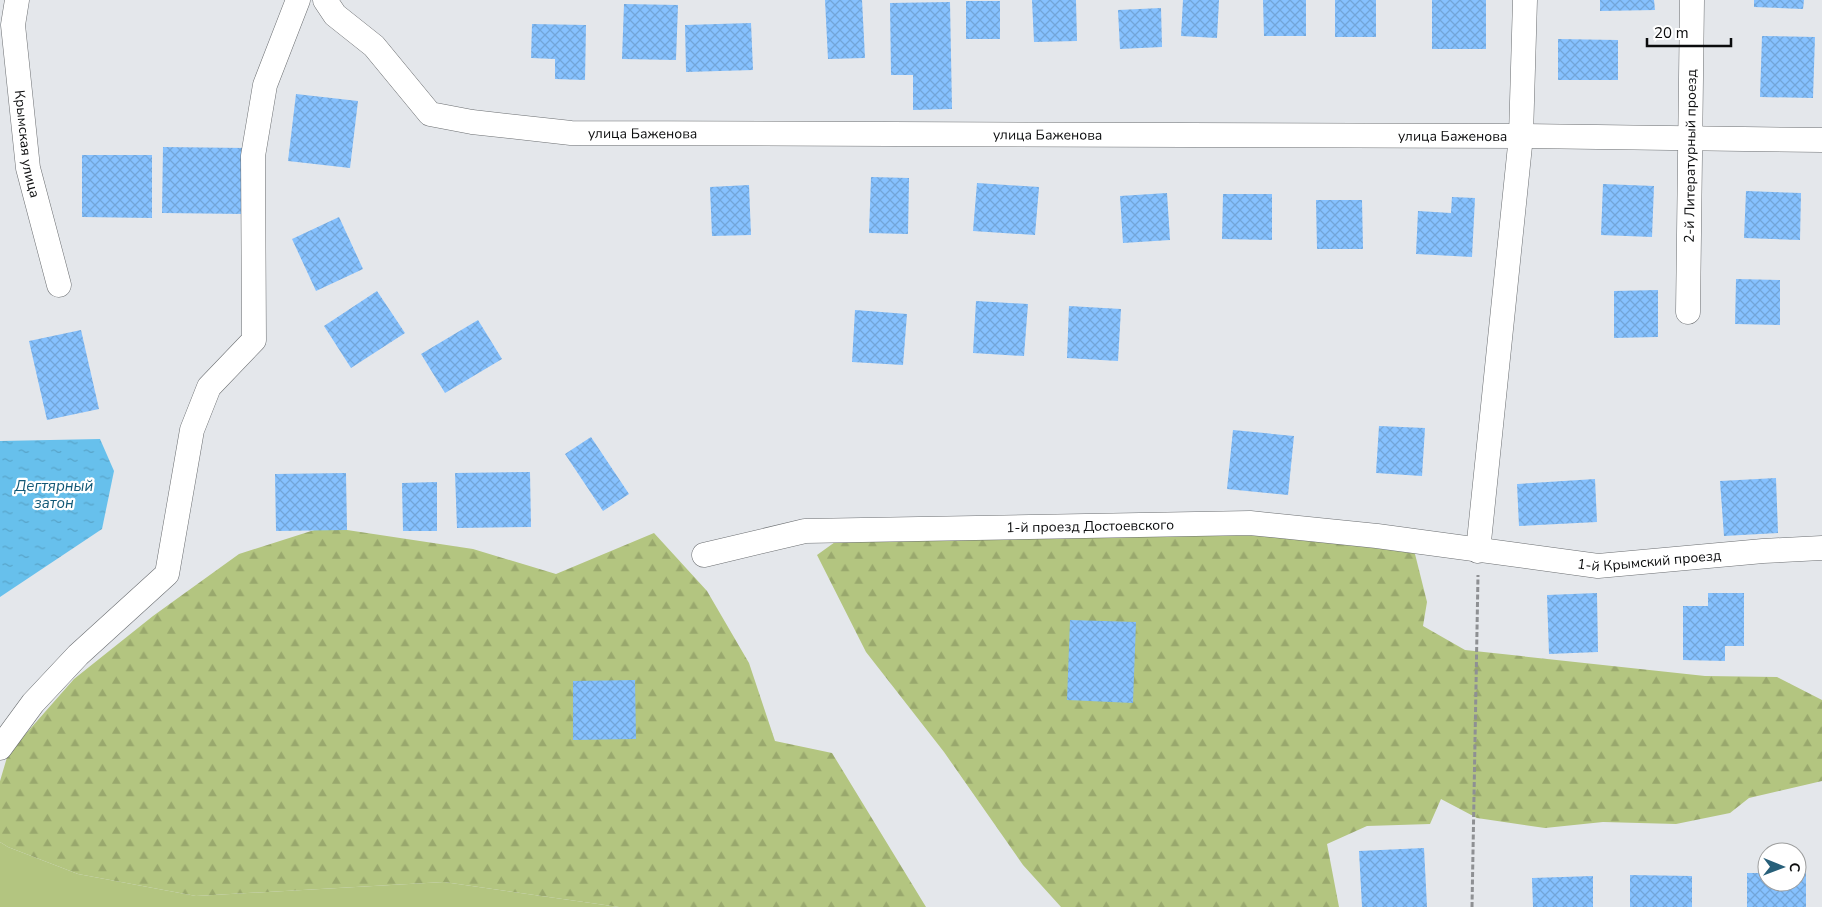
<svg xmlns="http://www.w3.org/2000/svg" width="1822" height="907" viewBox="0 0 1822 907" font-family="'Nunito Sans',sans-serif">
<defs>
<pattern id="forest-firs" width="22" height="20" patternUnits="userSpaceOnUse" patternTransform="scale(1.25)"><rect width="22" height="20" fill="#b3c580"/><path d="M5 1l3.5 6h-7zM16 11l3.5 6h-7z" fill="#99a86d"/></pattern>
<pattern id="water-ripples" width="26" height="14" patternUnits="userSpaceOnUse" patternTransform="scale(1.25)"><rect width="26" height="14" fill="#67c0ec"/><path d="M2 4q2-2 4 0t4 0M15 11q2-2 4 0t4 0" fill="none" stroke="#58a4c9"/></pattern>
<pattern id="building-cross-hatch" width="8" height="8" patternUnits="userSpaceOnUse" patternTransform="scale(1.25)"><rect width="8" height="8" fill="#86c1fe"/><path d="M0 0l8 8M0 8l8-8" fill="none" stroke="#72a5d8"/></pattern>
</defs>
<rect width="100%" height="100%" fill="#e4e7eb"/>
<path fill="#b3c580" d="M0,842l8,5 70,27 118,22 248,-14 175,25h-619z"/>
<path fill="url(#forest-firs)" d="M330,525l17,5 126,19 83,25 98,-41 53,58 42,72 26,78 57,12 94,154h-307l-175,-25 -248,14 -118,-22 -70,-27 -8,-5v-61l8,-27 66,-75 79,-63 86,-62z
M906,533l456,2 49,3 16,64 -4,24 42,24 240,26 72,1 45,23v81l-73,17 -19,15 -54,11 -73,-2 -58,6 -68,-10 -36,-19 -11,25 -63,2 -40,18 12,63h-278l-38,-42 -79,-113 -78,-100 -49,-97 25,-18z"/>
<path fill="url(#water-ripples)" d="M100,439l14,32 -12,58 -102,68v-156z"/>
<path fill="url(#building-cross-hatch)" d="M825,0h37l3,58 -37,1z
M1032,0h44l1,41 -43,1z
M1183,0h36l-2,38 -36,-2z
M1263,0h43v36h-42z
M1335,0h41v37h-41z
M1432,0h54v49h-54z
M1600,0h54l1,10 -55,1z
M1754,0h50l-1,9 -49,-2z
M966,1h34v38h-34z
M950,2l2,107 -39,1v-35h-22l-1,-72z
M624,4l54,1 -2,55 -54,-1z
M1161,8l1,39 -42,2 -2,-39z
M751,23l2,47 -67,2 -1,-47z
M532,24l54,1 -1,55 -30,-1v-20l-24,-1z
M1762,36l53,1 -2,61 -53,-1z
M1558,39l60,1v40h-60z
M296,94l62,7 -8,67 -62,-7z
M163,147l83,1 -1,66 -83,-1z
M82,155h70v63l-70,-1z
M871,177l38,1 -1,56 -39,-1z
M977,183l62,4 -4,48 -62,-4z
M1603,184l51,2 -2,51 -51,-2z
M749,185l2,50 -39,1 -2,-49z
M1746,191l55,2 -1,47 -56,-2z
M1167,193l3,47 -47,3 -3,-47z
M1223,194h49v46l-50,-1z
M1452,197l23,1 -3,59 -56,-3 2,-43 33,2z
M1316,200h46l1,49h-46z
M339,217l24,52 -47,22 -24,-52z
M1736,279l44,1v45l-45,-1z
M1658,290v47l-44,1v-47z
M377,291l28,42 -54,35 -27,-42z
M976,301l52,3 -4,52 -51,-3z
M1069,306l52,3 -3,52 -51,-3z
M855,310l52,4 -4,51 -51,-3z
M478,320l24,39 -57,34 -24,-39z
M81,330l18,79 -52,11 -18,-79z
M1379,426l46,2 -3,48 -46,-3z
M1233,430l61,6 -6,59 -61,-6z
M591,437l38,57 -26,17 -38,-57z
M530,472l1,55 -74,1 -2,-55z
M346,473l1,57 -71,1 -1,-57z
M1776,478l2,55 -54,3 -4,-55z
M1595,479l2,43 -78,4 -2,-42z
M437,482v49h-34l-1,-48z
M1597,593l1,59 -49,2 -2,-59z
M1708,593h36v53h-19v15l-42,-1v-54h25z
M1070,620l66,2 -3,81 -66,-3z
M635,680l1,59 -63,1v-59z
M1424,848l3,59h-65l-3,-56z
M1797,872h9v35h-59v-34h20v9h30z
M1630,875l62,1v31h-62z
M1593,876v31h-60l-1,-29z"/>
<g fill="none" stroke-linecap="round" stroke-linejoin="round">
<g stroke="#6b6e71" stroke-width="25">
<g id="street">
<path id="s1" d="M17,0l-4,25 15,143 31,117"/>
<path id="s2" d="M325,0l10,15 39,31 56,68 42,8 99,11 950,3 301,4"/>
<path id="s3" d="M1688,312l4,-312"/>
<path d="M1478,551l43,-415 4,-136"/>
<path id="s4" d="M704,555l101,-24 445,-8 127,13 221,30 165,-15 59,-3"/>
<path d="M0,748l33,-45 45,-48 89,-81 25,-144 17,-43 45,-47 -1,-184 12,-71 33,-85"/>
</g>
</g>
<path stroke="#8e9093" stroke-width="3" stroke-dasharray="5 2.5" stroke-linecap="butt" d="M1472,907l6,-332"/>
<use href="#street" stroke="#fff" stroke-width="24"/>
</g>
<g text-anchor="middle" stroke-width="4.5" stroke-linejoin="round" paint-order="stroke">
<g font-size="14" fill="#0b0c0d" stroke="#fff">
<text dy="5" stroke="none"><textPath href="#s2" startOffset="370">улица Баженова</textPath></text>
<text dy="5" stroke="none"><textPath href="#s2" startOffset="775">улица Баженова</textPath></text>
<text dy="5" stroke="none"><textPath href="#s2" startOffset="1180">улица Баженова</textPath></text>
<text dy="5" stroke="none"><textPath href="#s1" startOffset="145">Крымская улица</textPath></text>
<text dy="5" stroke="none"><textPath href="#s3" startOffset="156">2-й Литературный проезд</textPath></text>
<text dy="5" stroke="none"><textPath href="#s4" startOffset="389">1-й проезд Достоевского</textPath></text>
<text dy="5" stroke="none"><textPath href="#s4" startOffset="951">1-й Крымский проезд</textPath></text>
</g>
<g font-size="15" font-style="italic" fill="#125977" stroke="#fff">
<text x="54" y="491">Дегтярный<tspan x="54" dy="17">затон</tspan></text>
</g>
</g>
<g transform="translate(1782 867) rotate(91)"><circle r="24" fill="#ffffff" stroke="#9d9e9e"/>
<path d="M0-4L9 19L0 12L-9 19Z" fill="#275f79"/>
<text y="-8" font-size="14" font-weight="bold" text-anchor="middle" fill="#0b0c0d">С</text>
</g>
<path d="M1647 38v8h84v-8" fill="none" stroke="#0b0c0d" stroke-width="2.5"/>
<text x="1654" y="38" font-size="15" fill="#0b0c0d" stroke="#ffffff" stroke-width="4" paint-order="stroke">20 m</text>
</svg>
